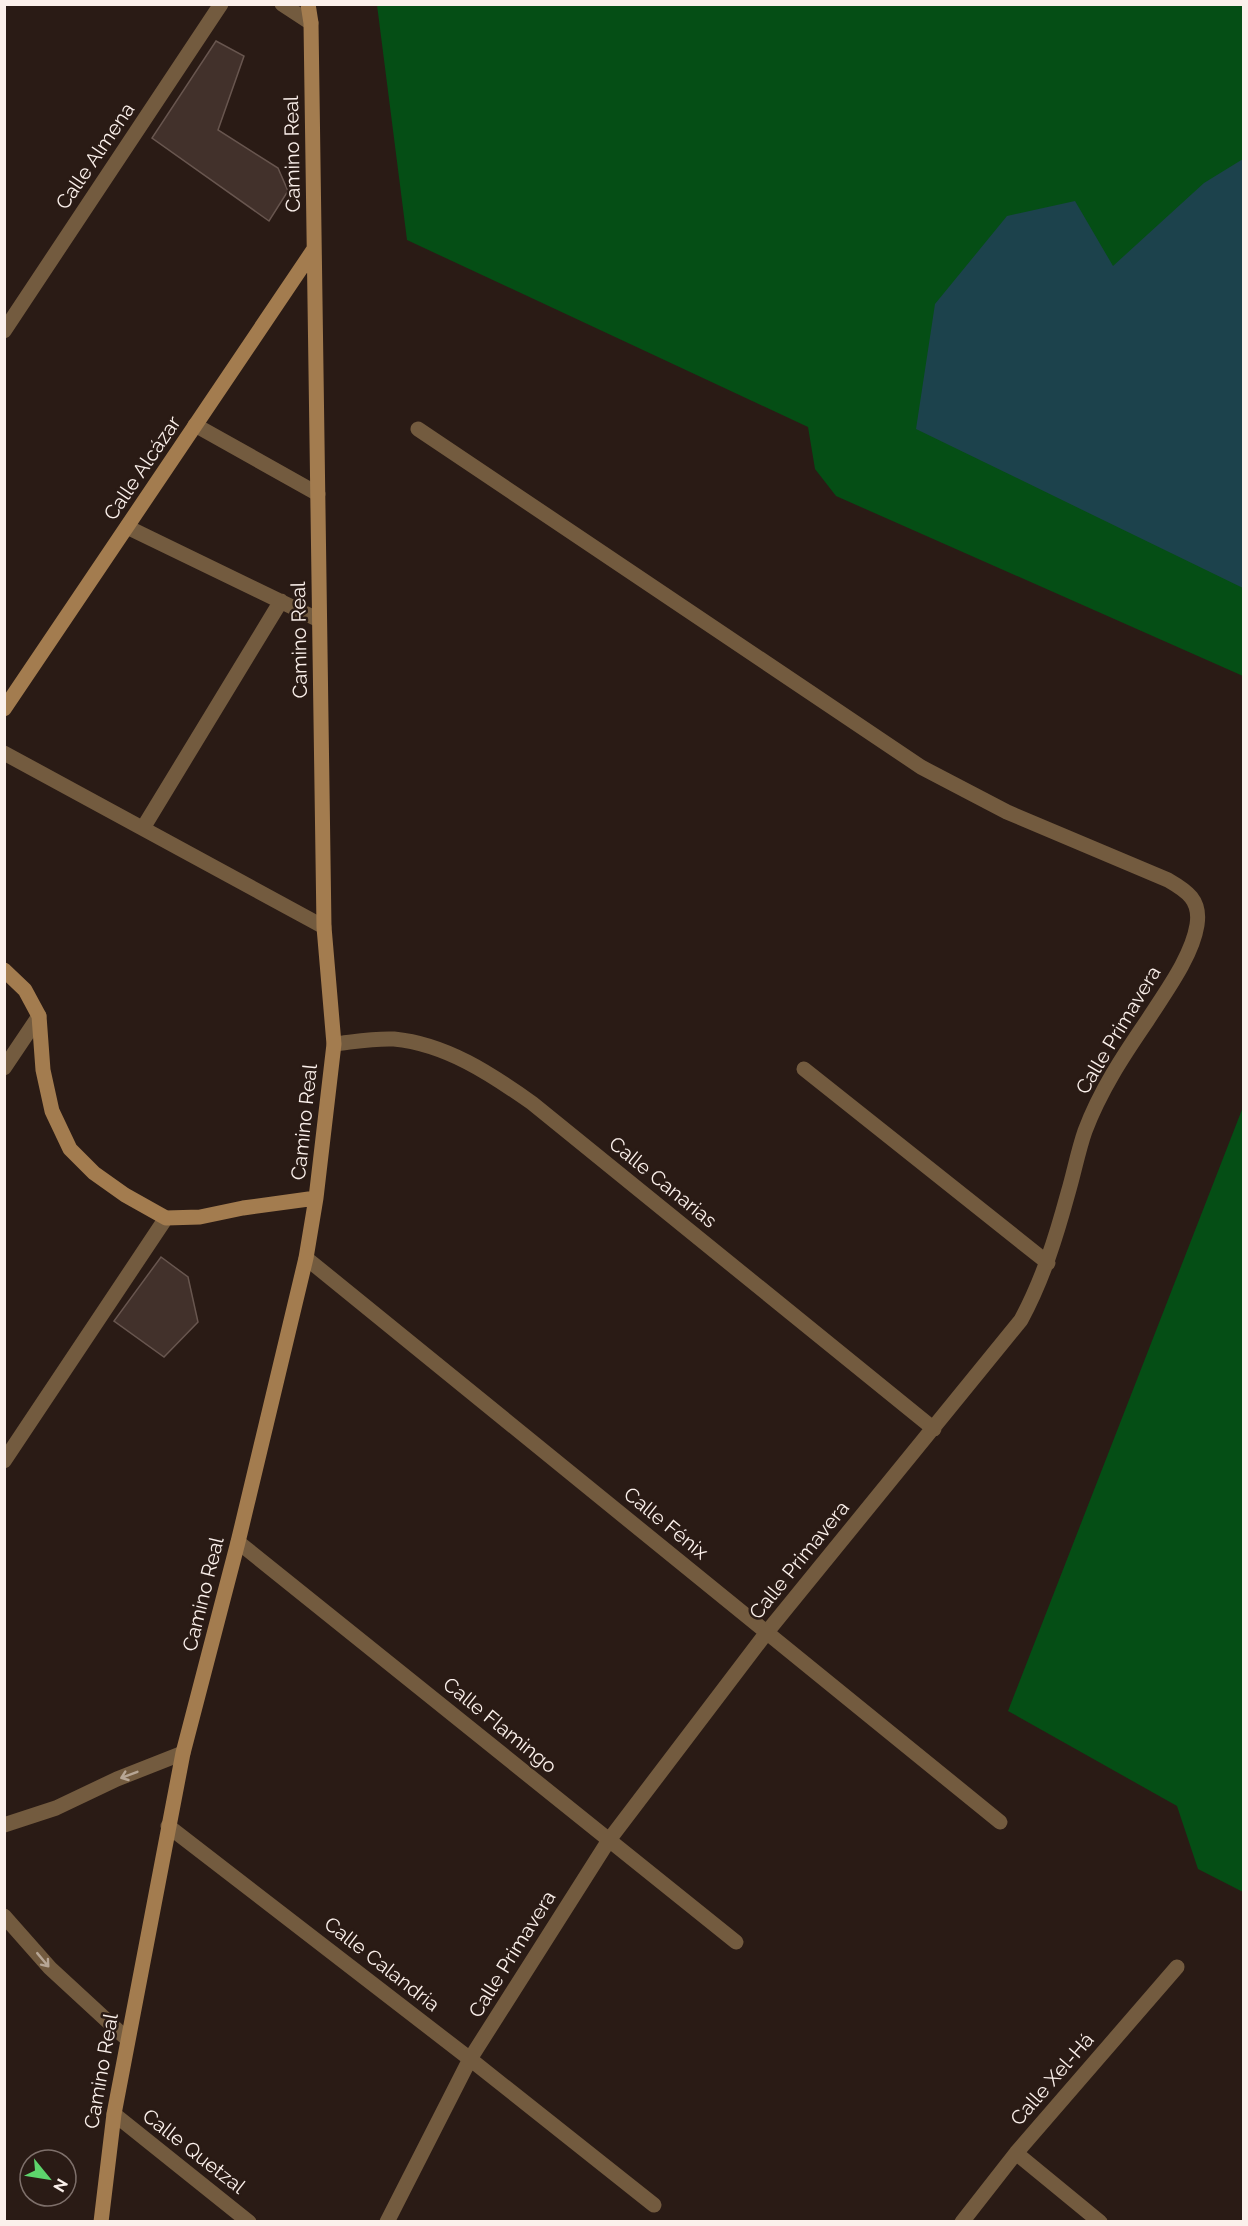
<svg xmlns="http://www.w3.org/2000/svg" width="1248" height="2226" viewBox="0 0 1248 2226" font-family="Raleway,sans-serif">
<rect width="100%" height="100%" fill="#2a1b15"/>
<path fill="#054e15" d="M377,5h866v671l-407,-180 -21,-27 -7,-42 -401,-187z
M1243,1107v785l-45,-23 -21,-63 -169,-95z"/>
<path fill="#1c424c" d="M1243,159v429l-327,-159 19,-125 72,-88 68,-15 38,65 91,-83z"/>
<path fill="#42312b" stroke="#68564f" stroke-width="1.5" d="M216,41l28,15 -26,74 60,38 10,23 -19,30 -117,-83z
M161,1257l27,20 10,45 -34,35 -50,-36z"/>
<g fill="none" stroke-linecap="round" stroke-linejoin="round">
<path stroke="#735b3f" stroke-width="15" d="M282,4l29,19
M4,331l217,-327
M195,425l123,69
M127,527l192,93
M4,753l320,174
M143,828l138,-227
M334,1044c19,-2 40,-6 60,-5 52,5 97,35 138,64l402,326
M4,1068l35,-52
M804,1069l244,194
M306,1258l694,564
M4,1461l162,-243
M238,1542l498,400
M4,1825l52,-17 61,-29 66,-26
M168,1826l302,233 184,146
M4,1916l46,52 77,71
M114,2114l135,108
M1016,2153l84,69
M387,2222l83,-163 139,-219 158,-208 254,-312c22,-41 35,-83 47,-127 6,-20 10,-42 17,-62 15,-40 38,-75 62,-110 17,-27 45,-64 50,-96 4,-25 -10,-34 -29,-45l-161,-68 -86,-45 -503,-338
M962,2222l54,-69 161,-186"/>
<path stroke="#a37c4f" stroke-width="15" d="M4,709l310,-460
M4,970l21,20 14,26 4,54 9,41 18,38 24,24 31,22 41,23 34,-1 43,-9 73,-10
M101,2222l13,-108 69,-361 55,-211 68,-284 10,-60 18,-154 -10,-117 -13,-904 -3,-19"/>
</g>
<defs><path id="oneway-shaft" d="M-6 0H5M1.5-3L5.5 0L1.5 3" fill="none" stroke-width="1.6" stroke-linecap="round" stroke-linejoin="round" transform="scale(1.5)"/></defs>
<g stroke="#b7a695">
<use href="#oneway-shaft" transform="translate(129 1775) rotate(159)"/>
<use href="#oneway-shaft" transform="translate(43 1960) rotate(50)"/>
</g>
<g text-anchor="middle" stroke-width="5" stroke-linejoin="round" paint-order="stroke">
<g font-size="20" fill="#fbf0eb" stroke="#2a1b15">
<text transform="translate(292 154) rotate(-91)" y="7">Camino Real</text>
<text transform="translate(95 156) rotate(-56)" y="7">Calle Almena</text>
<text transform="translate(142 468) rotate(-56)" y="7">Calle Alcázar</text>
<text transform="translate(299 640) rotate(-91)" y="7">Camino Real</text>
<text transform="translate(1118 1030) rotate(-59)" y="7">Calle Primavera</text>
<text transform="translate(304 1122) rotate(-84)" y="7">Camino Real</text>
<text transform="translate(663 1182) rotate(39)" y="7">Calle Canarias</text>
<text transform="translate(666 1523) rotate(39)" y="7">Calle Fénix</text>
<text transform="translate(799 1560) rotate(-51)" y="7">Calle Primavera</text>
<text transform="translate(203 1594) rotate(-76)" y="7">Camino Real</text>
<text transform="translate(500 1725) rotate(39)" y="7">Calle Flamingo</text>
<text transform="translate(512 1954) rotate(-58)" y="7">Calle Primavera</text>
<text transform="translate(382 1964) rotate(38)" y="7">Calle Calandria</text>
<text transform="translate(101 2071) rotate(-80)" y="7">Camino Real</text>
<text transform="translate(1052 2079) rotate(-49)" y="7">Calle Xel-Há</text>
<text transform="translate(194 2151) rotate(38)" y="7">Calle Quetzal</text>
</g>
</g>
<rect width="1248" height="2226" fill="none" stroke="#fbf0eb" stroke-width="12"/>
<g transform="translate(48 2178) rotate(120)"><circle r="28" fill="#2a1b15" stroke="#7e706b" stroke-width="1.5"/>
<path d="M0-4.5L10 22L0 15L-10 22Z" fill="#5dd56c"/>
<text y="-9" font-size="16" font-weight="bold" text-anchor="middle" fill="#fbf0eb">N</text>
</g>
</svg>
